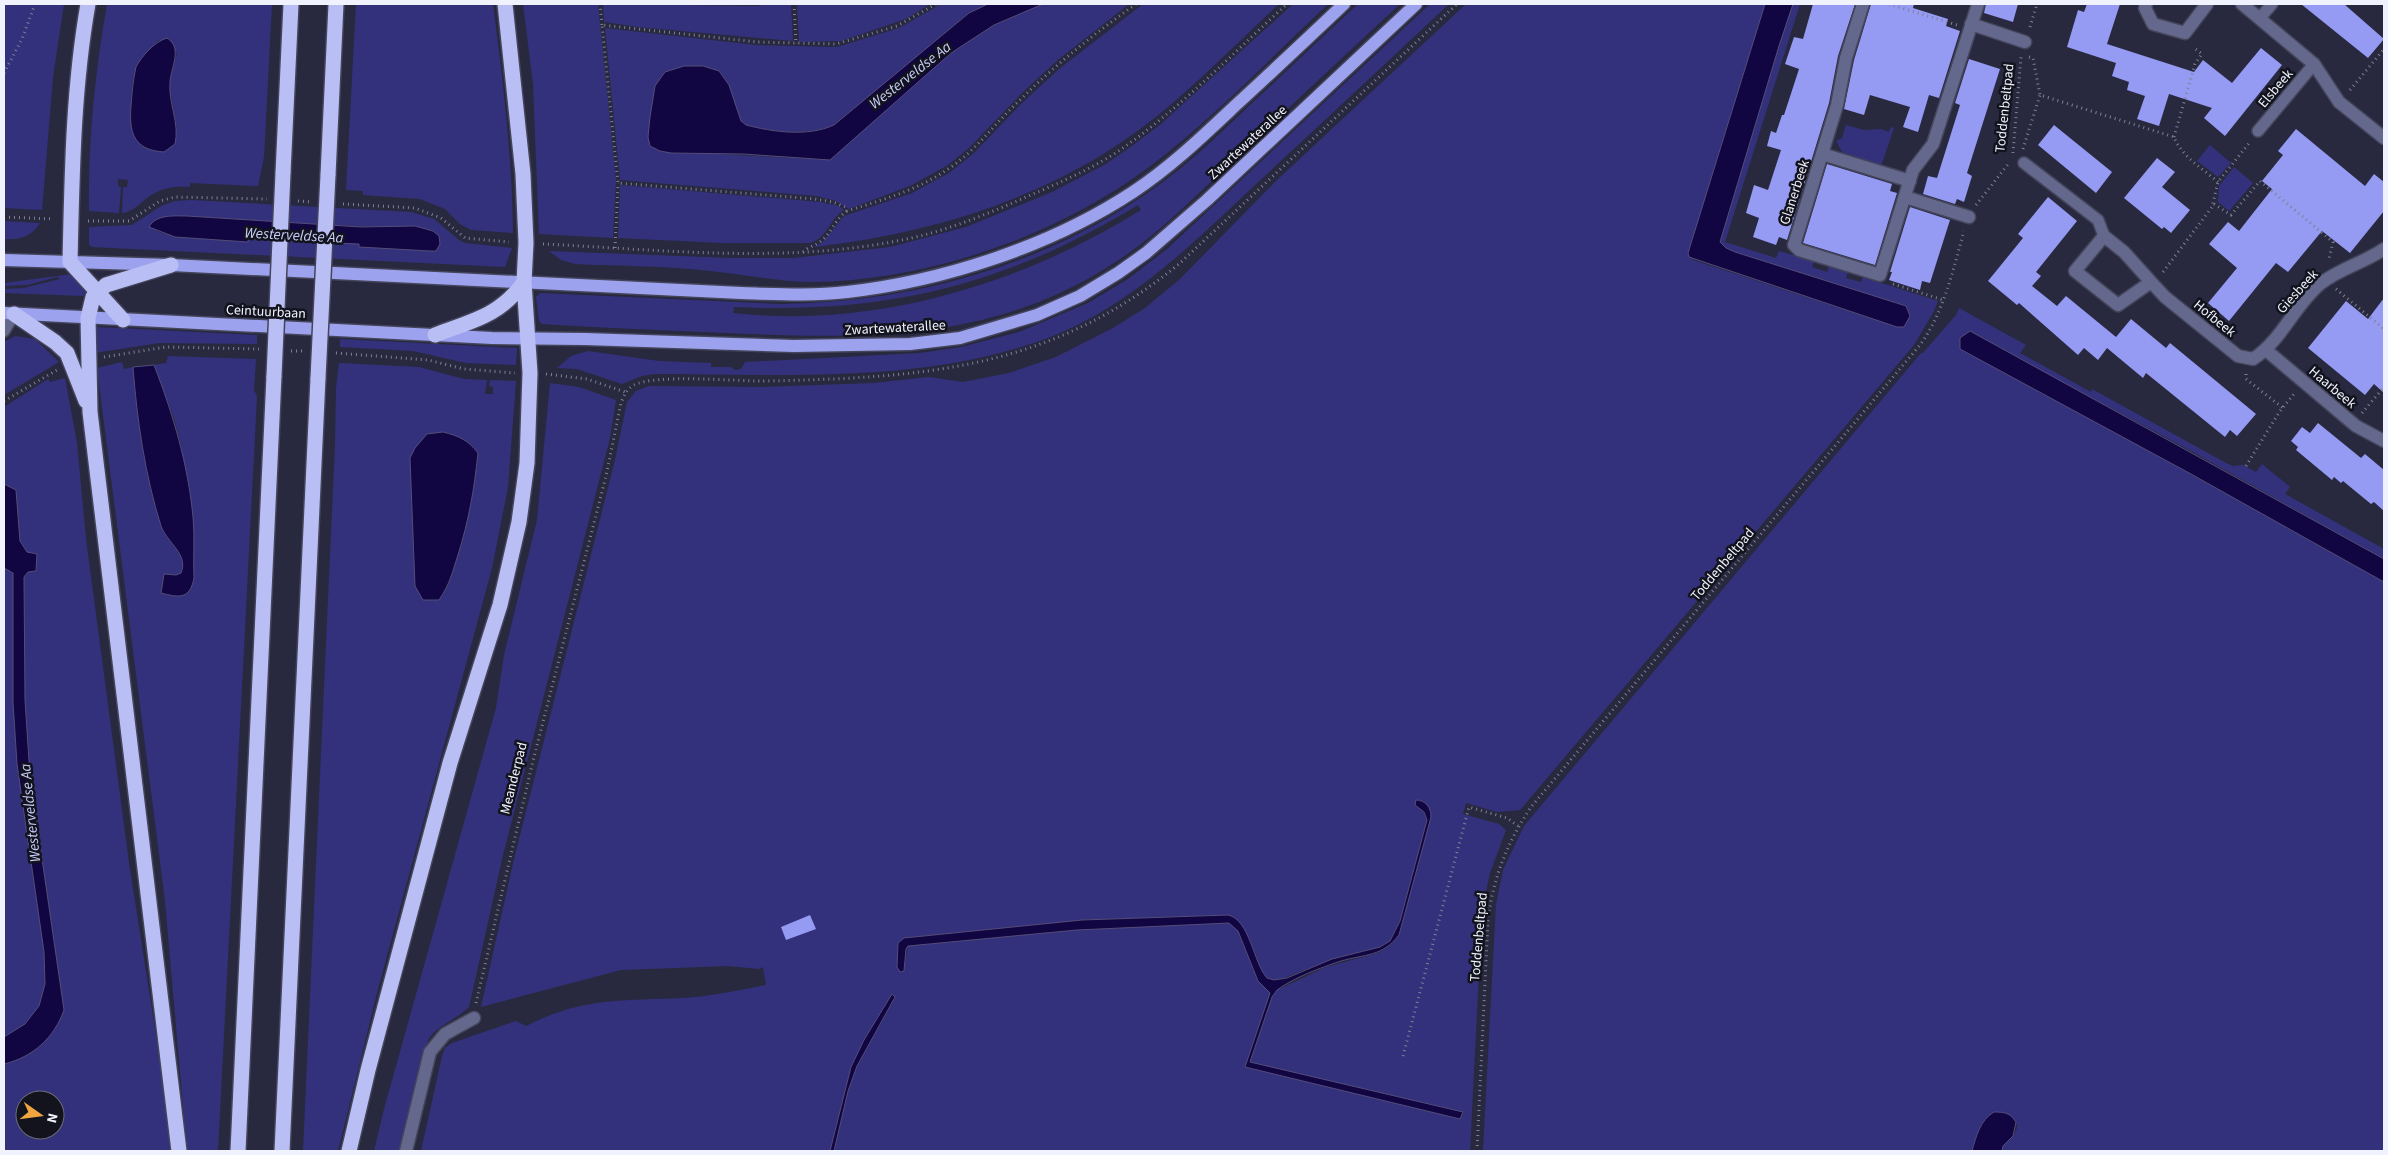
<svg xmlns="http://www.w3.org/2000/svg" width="2388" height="1155" viewBox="0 0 2388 1155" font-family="'Source Sans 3',sans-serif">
<rect width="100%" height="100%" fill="#28293f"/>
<path fill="#34317c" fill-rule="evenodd" d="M4,4h60l-11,73 -11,133 -38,-2z
M107,4h165l-8,153 -6,29 -68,-3v4c-13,-1 -25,0 -37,7 -10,5 -18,18 -31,19l1,-26h4l1,-7 -10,-1v7l3,1 -2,26 -30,-2c-1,-70 6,-138 18,-207zM159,40l18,13 -8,30 8,46 -46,-22c1,-37 3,-41 28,-67z
M356,4h137c10,76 19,152 20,229l-42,-3 -11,-6 -15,-15 -25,-10 -57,-4v-4l-17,-1z
M523,4h75l18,176 -3,58 -74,-4 -6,-150z
M603,4l157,2 1,-2h30l2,37 -155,-14 -34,-5z
M797,4h133l-24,15 -65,22 -42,1z
M941,4h47l-19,9 -135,112c-26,11 -61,7 -88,0l-5,-4 -12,-36 -10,-14 -16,-5h-19l-19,6 -5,7 -10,38 10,34 170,9 121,-107 43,-28 49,-21h86l-70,55 -35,32 -55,57 -21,17 -36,20 -63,24 -13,-8 -20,-5 -196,-16 -15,-152 151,17 81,2 62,-19z
M1143,4h136c-46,42 -92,91 -143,128 -93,68 -209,102 -323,115l9,-4 22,-27 68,-23 37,-20 25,-20 48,-50 37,-34z
M1293,4h35c-53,50 -104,103 -161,149 -95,78 -233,128 -356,129 -34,0 -67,-8 -101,-11 -44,-5 -90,-5 -135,-7l-14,-4 -12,-9 182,7h63l96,-11 76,-20 86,-35 54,-28 26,-18 29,-22z
M1358,4h42c-56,52 -112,104 -167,157 -38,35 -75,74 -119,102 -121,79 -248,76 -387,70 -62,-3 -124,-5 -185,-9l-3,-3 -3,-24 4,-4 241,11c143,-1 288,-46 400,-136 24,-20 47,-42 70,-64 36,-33 71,-67 107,-100zM1138,205l3,5c-119,74 -267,119 -408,103l1,-6c154,7 272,-22 404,-102z
M1430,4h19c-64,60 -128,120 -193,180 -65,61 -126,123 -211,155 -122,45 -263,35 -391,35l-12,2 -20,8 -45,-15 -20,-1 14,-12 17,-5 71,10 52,2v4h20l4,3 6,-1 4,-7 175,-9 41,-6 58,-15 69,-29 40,-24 39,-30z
M1466,4h299l-58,187 -14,69 204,67h6l7,-11 -4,-10 -171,-54 -9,-4 -6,-6 59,-196 14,-42h7l-75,238 51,16 3,-7 35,10 -2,6 15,5 2,-6 19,6 -2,6 15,4 2,-5 75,24 -4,10 -20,34 -394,465 -23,2 -31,-9 -3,11 36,10 7,6 -16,43 -8,38 -12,240h-636l14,-60 9,-25 38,-68 -3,-4 -28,46 -13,27 -21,84h-409l21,-95 3,-8 7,-5 64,-22 10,5c57,-29 95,-25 156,-28 28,-1 57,-8 84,-13l-3,-18 -4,2 -31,-3 -107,4 -140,37 33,-148 101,-399 12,-58 9,-11 13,-5 113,1 112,-4 55,-6 34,5 46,-9 47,-16 57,-29 32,-20 34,-28 98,-100zM1422,810h8l1,4 -32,121 -11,12 -10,6 -52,14 -49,23 -5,7 -22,65 213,53 -3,4 -215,-52 25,-74 -12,-12 -20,-50 -9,-8 -152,7 -169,16 -4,25v-33l178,-18 146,-5c18,4 28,43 35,59l8,6h8l53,-21 48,-12 10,-6 10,-20 27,-101z
M1846,125l18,5 17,-1 8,3 2,-5 3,1 -13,38 -37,-11 -8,-14 6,-3z
M2210,145l21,18 -13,14 -21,-16z
M2234,167l19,16 -24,28 -11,-9 1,-16z
M620,185l201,17 18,4 5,4c-14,8 -17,29 -34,33h-88l-104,-5z
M191,200l220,12 23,7 25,21 6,3 47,5 -7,19 -413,-20 -3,-2v-18l43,-2 29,-19 14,-5zM187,216l64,5 125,6 54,24 -71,-4v-3l-111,-5 -1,3 -71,-5 -20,-6z
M4,221l36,2c-9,14 -20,17 -36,16z
M72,274l14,15 -3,7 -79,-3v-4l20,-1 36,-9 -3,-2 -30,8 -23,1v-3z
M1959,308l67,37 -6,8 71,39 1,-3 134,74 7,3 10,-1 13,7 6,-8 28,23 -5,7 99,55v10l-193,-108 -223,-120 223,143 193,108v569h-382c0,-9 6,-9 11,-15 12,-16 -6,-24 -19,-24l-20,31 -2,8h-489l13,-247 7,-34 21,-44 397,-473h2l33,-38z
M96,327l161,8v9l-98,-1 -65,10v-25z
M15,336l20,3 24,23 -55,33v-53z
M340,339l177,9 -1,17 -50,-2 -53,-12 -73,-4z
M168,356l88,3 -2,31 3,6 -39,755h-31l-22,-250 -68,-533 25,-6 2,7 9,-2c4,53 12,108 28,159 6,17 28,28 20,47l-5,2 -12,-1 30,4 -13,-133 -7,-27 -20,-53 12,-2z
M339,363l80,4 45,12 23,1 -2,14h8v-7l-4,-1 1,-6 26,1 -8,106 -16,81 -115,425 -39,158h-35l32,-706 1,-57zM478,453c-4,38 -9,66 -20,102 -6,19 -7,28 -19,45l-24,-14 -5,-128z
M65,378l12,65 9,96 43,324 35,224 7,64h-167v-87c29,-7 50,-26 60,-54l-34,-234 -5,-76 -1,-123 4,-5 8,-1 1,-17 -10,-2 -7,-11 -4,-51 -12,-6v-77l44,-28 2,3zM25,1100h30v30h-30z
M550,383l29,4 37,13 -6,38 -107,417 -34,152c-12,12 -34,20 -41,33l-27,111h-27l10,-42 112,-401 8,-53 33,-135z
M4,568l9,5v129l4,62 27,188 1,32 -6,22 -14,18 -21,13z"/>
<path fill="#110641" stroke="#544d7a" d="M988,4h55l-49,21 -43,28 -121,107 -87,-6 -72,-1 -11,-2 -10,-5 -2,-9 2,-20 5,-31 10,-14 19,-6h19l16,5 10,14 12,36 5,4c27,7 62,12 88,0l135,-112z
M1765,4h28l-14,42 -59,196 6,6 9,4 171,54 4,10 -6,11h-7l-208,-70 -1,-4z
M167,38c16,10 4,29 3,44 -2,21 10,41 5,62l-11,8c-31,-2 -35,-20 -33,-46 1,-13 2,-26 5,-39 6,-11 18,-25 31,-29z
M187,216l174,11 54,-1 18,5 6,5 1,8 -4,7h-6l-71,-4v-3l-111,-5v3l-73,-5 -26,-10c7,-13 25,-11 38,-11z
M1970,331l414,228v23l-193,-108 -231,-125v-11z
M154,365c19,49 34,99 39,152 2,20 0,41 1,61 -4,21 -14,20 -33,15l3,-19 12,1 5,-2c8,-19 -14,-30 -20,-47 -16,-51 -24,-106 -28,-159z
M443,432c16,4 25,8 35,21 -4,38 -9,66 -20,102 -6,18 -8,29 -19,45h-16l-8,-14 -5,-128 5,-10 12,-14z
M4,484l12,6 4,51 7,11 10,2 -1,17 -8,1 -4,5 1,123 5,76 34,234c-10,28 -31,47 -60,54v-27l21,-13 14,-18 6,-22 -1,-32 -27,-188 -4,-62v-129l-9,-5z
M1416,800c10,0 15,8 15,17l-32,118c-17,22 -34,19 -58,26 -21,7 -46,16 -64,29l-5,7 -22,65 213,50 -3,7 -215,-52 25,-74 -12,-12 -20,-50 -9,-8 -152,7 -169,16 -2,3 -2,22 -4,1 -3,-5 1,-24 6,-5 178,-18 146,-5c22,5 25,47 39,63l7,2 13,-2 45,-19 48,-12 10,-6 10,-20 27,-101 -3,-8 -9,-7z
M892,994l3,3 -38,69 -9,25 -14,60h-4l21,-84 13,-27z
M1994,1112c11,0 16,1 22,10l-3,14 -10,10 -1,5h-30c4,-14 8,-31 22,-39z"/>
<path fill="#959af2" d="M1813,4h42l-17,52 -9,47 -42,137 -8,-3 -3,8 -23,-8 6,-19 -13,-5 8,-28 14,5 13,-40 -14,-4 4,-15 5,2 6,-18h2l15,-46 -14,-5 9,-27 9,2z
M1871,4h43l-1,4 35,11 -2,7 14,5 -21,67 -10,-3 -11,37 -15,-5 7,-20 -40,-12 -6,20 -20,-6 10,-49z
M1986,4h32l-5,18 -29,-9z
M2087,4h33l-13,40 87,28 9,-12 29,23 29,-35 21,17 -57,71 -21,-18 8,-10 -43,-14 -10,32 -22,-7 8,-23 -18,-6 2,-8 -17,-6 4,-13 -49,-16 11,-37 6,2z
M2301,4h43l40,35 -16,19z
M1969,59l31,10 -33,104 5,3 -8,26 -7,-3 -2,5 -32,-10 5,-18 9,2 23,-73 -5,-2z
M2054,125l58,47 -16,21 -58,-48z
M2296,129l69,57 9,-12 10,8v29l-34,42 -28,-22 -34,41 -12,-9 -47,58 -21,-18 29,-35 -28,-24 19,-22 11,9 33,-42 -10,-8 21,-26 -5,-4z
M2157,158l18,14 -13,15 28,23 -19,23 -7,-6 -2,2 -38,-31z
M1827,164l65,20 -2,7 7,2 -22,72 -72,-22z
M2048,197l29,24 -41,51 5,4 -9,10 25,20 9,-10 50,41 15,-18 35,29 4,-5 86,71 -19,22 -7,-6 -5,7 -79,-64 -3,5 -36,-30 -9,12 -14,-12 -6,7 -59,-52 -2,2 -29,-24 35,-43 -5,-4z
M1910,207l40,13 -20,63 -8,-2 -2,9 -31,-10 3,-8h-2z
M2384,298v95l-10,-9 -9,11 -57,-47 38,-47 22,18z
M2318,423l43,35 4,-4 19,16v41l-10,-9 -3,2 -28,-23 -2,2 -7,-6 -2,3 -36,-30 2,-3 -7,-6 11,-14 8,6z
M810,915l6,14 -30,11 -5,-13z"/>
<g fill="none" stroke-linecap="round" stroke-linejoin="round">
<g stroke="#44455a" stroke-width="14">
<path id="service" d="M2260,18l12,-14
M2258,131l56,-67
M2024,163l74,57 6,16
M4,331l10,-17"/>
</g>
<g stroke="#44455a" stroke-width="15">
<path id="minor" d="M1863,4l-17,54 -9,47 -43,140 5,5 81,25 33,-105 20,-26 45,-140
M2146,4l-1,4 8,16 32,9 22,-29
M2242,4l72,60 25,38 45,36
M1971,24l54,18
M1822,154l88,27
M1905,197l64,20
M2151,282l-27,-30 -20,-16 -29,35 43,34 33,-23 14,15 73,59 15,3c29,-19 41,-53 67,-75 20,-16 44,-21 64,-35
M2266,350l90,76 28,15
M406,1151l24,-99 15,-18 29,-16"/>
</g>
<g stroke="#44455a" stroke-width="15">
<path id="primary" d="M4,260l167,5 570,28c35,1 71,3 106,-1 97,-11 204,-46 286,-100 38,-25 71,-57 104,-88 36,-33 72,-67 107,-100
M4,313l488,25 93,1 209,7 116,-2 50,-6 77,-23 43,-19 38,-23 28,-20 61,-53 209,-196"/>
</g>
<g stroke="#44455a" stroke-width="18">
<path id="motorway" d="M88,4c-15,85 -16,171 -18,258l53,58
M283,173l8,-169
M328,175l8,-171
M171,265l-65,20 -13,12 -5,21 2,94 89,739
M14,314l41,28 12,11 19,48
M435,335c36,-14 65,-19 89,-53
M238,1151l36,-775
M282,1151l36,-773
M349,1151l19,-81 82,-307 50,-158 19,-83 8,-59 3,-90 -6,-91 2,-39 -3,-69 -18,-170"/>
</g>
<path stroke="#7f8192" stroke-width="3" stroke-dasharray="1 4" stroke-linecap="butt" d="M600,4l2,21
M794,4l2,40
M936,4l-39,22 -61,18 -79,-2 -155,-17 16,158 197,16 18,3 12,5 2,4c35,-11 71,-21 101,-42 28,-18 47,-46 71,-68 36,-36 76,-68 117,-97
M1889,4l68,21
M2030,27l7,-23
M2029,57l4,1 7,37 134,42c8,20 28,31 44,45
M4,73l18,-34 13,-35
M2350,90l34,-41
M2174,137l21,-73 7,-10 -9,-7
M2023,149l17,-54
M2013,153l8,-96
M298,201l14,1
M343,204l72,4 26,10 24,20 44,4
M2214,204l17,11 29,-34 73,61 -4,17
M1976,205l33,-42
M4,217l50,2
M88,221h41l31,-20 15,-4 92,2
M543,244c126,6 257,22 381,-9 34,-9 68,-23 100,-37 32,-14 64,-27 93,-46 62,-42 115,-98 170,-148
M615,248l3,-65
M803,252c5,-5 11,-6 17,-10 11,-8 15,-23 27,-31
M2163,272l49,-65 6,-25 32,-40
M1893,284l50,16
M2336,289l48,40
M291,351h13
M336,353l92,7 36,9 51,4
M104,357l62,-10 93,2
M546,374l41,5 38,13
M2246,374v5l37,29
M4,401l53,-31
M2362,413l22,-26
M2246,466l34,-55 14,-17
M476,1003l57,-242 73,-285 15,-73c3,-8 6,-14 13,-18 21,-11 100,-4 128,-4 160,-3 288,-11 417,-117l278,-260
M1403,1056l66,-249 38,11 11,8
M1477,1151l11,-231c5,-42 19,-77 43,-113l389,-462c24,-33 33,-75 44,-114"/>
<use href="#service" stroke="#64688c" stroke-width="11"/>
<use href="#minor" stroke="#64688c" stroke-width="12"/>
<use href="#primary" stroke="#9da2ee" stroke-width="12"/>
<use href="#motorway" stroke="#b9bef5" stroke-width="15"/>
<g stroke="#44455a" stroke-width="18" stroke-linecap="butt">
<path id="motorway-bridge" d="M274,376l9,-203
M318,378l10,-203"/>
</g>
<use href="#motorway-bridge" stroke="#b9bef5" stroke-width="15"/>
</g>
<g text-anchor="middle" stroke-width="5" stroke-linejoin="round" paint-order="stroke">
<g font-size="14" fill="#f0f2fe" stroke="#12131d">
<text transform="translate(2275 88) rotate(-50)" y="5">Elsbeek</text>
<text transform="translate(2004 108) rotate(-84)" y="5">Toddenbeltpad</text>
<text transform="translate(1247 142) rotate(-43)" y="5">Zwartewaterallee</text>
<text transform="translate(1794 192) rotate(-72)" y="5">Glanerbeek</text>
<text transform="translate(2297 291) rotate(-48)" y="5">Giesbeek</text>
<text transform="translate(266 311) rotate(3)" y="5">Ceintuurbaan</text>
<text transform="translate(2215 318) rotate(39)" y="5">Hofbeek</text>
<text transform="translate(895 327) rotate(-3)" y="5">Zwartewaterallee</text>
<text transform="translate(2333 387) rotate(40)" y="5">Haarbeek</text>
<text transform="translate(1722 564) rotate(-50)" y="5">Toddenbeltpad</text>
<text transform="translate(513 778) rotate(-76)" y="5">Meanderpad</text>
<text transform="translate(1478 937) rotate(-85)" y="5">Toddenbeltpad</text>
</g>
<g font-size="15" font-style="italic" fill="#cacffc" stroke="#12131d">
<text transform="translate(910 75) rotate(-38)" y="5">Westerveldse Aa</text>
<text transform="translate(294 235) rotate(3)" y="5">Westerveldse Aa</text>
<text transform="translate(30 813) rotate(-96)" y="5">Westerveldse Aa</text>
</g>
</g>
<rect width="2388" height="1155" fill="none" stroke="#f0f2fe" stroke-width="10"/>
<g transform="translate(40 1115) rotate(104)"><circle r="24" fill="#12131d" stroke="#6b6c77"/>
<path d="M0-4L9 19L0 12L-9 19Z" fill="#f1a540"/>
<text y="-8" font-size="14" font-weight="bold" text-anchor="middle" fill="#f0f2fe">N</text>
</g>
</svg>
